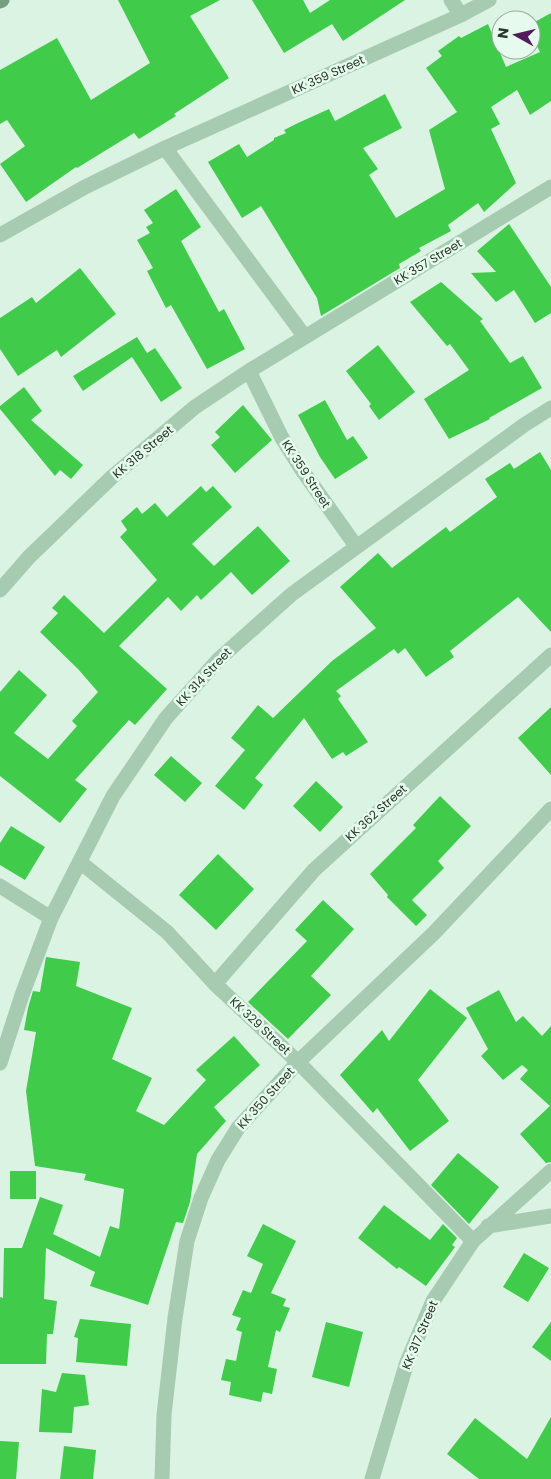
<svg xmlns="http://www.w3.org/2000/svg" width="551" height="1479" viewBox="0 0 551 1479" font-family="Poppins,sans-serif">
<rect width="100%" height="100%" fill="#daf3e3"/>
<path fill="#40cb4b" d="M118,0h102l-30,16 39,62 -55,36 2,2 -37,23 -5,-6 -57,35 -1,-1 -50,35 -26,-38 25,-18 -18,-26 -7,4v-54l57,-32 34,62 59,-37z
M252,0h51l7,13 20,-13h75l-62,41 -11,-17 -48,29z
M551,13v88l-21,14 -13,-25 -26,17 9,17 -9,5 25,54 -32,29 -6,-9 -30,22 3,6 -32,17 2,3 -22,13 1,4 -79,48 -4,-18 -56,-92 -19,12 -34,-56 31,-18 8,13 27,-17v-2l12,-5 -2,-3 14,-7 31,-14 6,12 50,-27 17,34 -39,20 15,21 -9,6 27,43 49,-29 -16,-59 28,-18 -31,-44 16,-12 -4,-5 21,-15 2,2 27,-14 18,43 34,-15 -9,-18v-10z
M176,189l25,38 -20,14 38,71 5,-3 21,40 -38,20 -36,-64 -5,3 -19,-37 6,-3 -16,-28 13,-7 -4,-6 7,-4 -9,-13z
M509,224l42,63v26l-16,10 -21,-33 -18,12 -25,-29 25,-1 -19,-21z
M80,268l36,46 -55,43 -4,-7 -39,26 -18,-27v-31l32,-21 4,6z
M441,282l42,37 -3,2 30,42 13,-7 19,32 -53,30 1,1 -41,20 -25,-40 45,-29 -19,-26 -3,2 -37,-44z
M137,337l10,16 8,-5 27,40 -21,14 -29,-45 -49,34 -10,-15z
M378,345l37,47 -36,28 -10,-14 2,-2 -25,-33z
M24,387l18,24 -11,9 52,45 -12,14 -11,-9 -5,6 -55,-67v-3z
M325,400l22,40 6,-4 15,22 -33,21 -15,-22 -22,-42z
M243,405l29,35 -37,33 -24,-28 9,-8 -5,-5z
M540,452l11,18v162l-33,-35 -68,54 4,6 -28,20 -21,-29 -7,6 -4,-5 -58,42 5,5 -3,3 30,43 -22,14 -3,-4 -11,7 -28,-41 -49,60 8,7 -19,25 -29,-24 30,-36 -14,-12 27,-33 15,13 59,-57 44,-33 -36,-41 38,-34 14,15 54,-41 4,5 47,-35 -12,-18 25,-16 4,6z
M201,486l5,6 7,-6 19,21 -40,37 22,22 44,-40 32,35 -38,34 -21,-23 -30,28 -4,-5 -16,16 -13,-14 -49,49 48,43 -32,36 -6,-5 -54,60 12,9 -27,34 -60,-47v-84l19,-22 28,25 -33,38 34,26 29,-33 -5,-5 26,-29 -20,-23 -38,-37 18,-19 -6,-5 12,-13 40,38 53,-53 -37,-43 7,-7 -6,-9 16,-14 5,7 13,-11 12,14z
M551,707v68l-33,-37z
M171,756l31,27 -17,19 -31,-27z
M316,781l27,26 -23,25 -27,-26z
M440,796l31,30 -33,35 6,7 -32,32 15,15 -11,11 -29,-29 1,-2 -18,-21 46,-46 -3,-3z
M11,826l34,21 -20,33 -25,-15v-22z
M218,854l36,35 -38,41 -37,-35z
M323,900l31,29 -43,47 20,19 -43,44 -40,-37 59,-61 -12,-11z
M46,957l34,5 -4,24 56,22 -20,51 40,19 -16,33 28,14 42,-45 -10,-10 38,-34 26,29 -46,42 12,14 -29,33 -7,48 -7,21 -7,-1 -28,83 -58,-19 5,-14 -49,-24 -2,51 13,2 -4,33h-6l-1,30h-46v-67l3,1 1,-50h18l18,-51 23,8 -10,29 47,23 10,-31 9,3 5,-40 -40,-9 2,-6 -51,-8 -9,-75 10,-59 -12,-2 4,-22 5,-17 7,1z
M430,989l37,29 -49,62 31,41 -39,30 -33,-43 -4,5 -33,-38 42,-45 7,11z
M499,990l17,32 7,-6 19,20 9,-10v136l-5,1 -26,-29 30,-28 -30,-27 8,-9 -6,-5 -19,15 -22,-24 7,-7 -22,-41z
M458,1153l41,34 -30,37 -38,-39z
M10,1171h26v28h-26z
M384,1205l46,35 13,-16 14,14 -5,7 3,2 -29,39 -27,-19 -2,2 -39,-31z
M263,1224l33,17 -25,52 15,6 -3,7 7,2 -10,24 -4,-2 -8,37 9,2 -5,25 -9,-2 -2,10 -32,-7 2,-13 -10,-2 5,-21 10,2 6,-29 -6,-2 5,-12 -9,-3 11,-25 8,3 12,-29 -16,-8z
M524,1253l25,15 -21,34 -25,-15z
M80,1319l51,5 -4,42 -51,-4 2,-24 -4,-1z
M326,1322l37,10 -14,55 -37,-10z
M551,1322v39l-19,-14z
M62,1373l23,2 4,30 -15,2 -2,26 -33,-1 3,-43 14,3z
M551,1417v62h-72l-32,-25 28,-36 52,41z
M0,1441l19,1 -3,37h-16z
M64,1446l32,4 -3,29h-33z"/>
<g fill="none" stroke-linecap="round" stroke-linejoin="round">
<path stroke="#a6cbb1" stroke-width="15" d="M451,0l10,15
M165,148l140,189
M0,235l85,-48 80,-39 296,-133 28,-15
M249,371l33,67 20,32 54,76
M0,590l29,-33 83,-80 83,-70 54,-36 302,-184
M80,862l87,70 48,52 83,78 175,179
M0,886l51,32
M215,984l99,-114 237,-215
M0,1063l22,-68 29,-77 62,-122 53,-78 53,-59 73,-65 232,-169 27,-17
M488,1226l63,-10
M162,1479l2,-64 11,-97 12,-77 14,-43 17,-38 20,-32 60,-66 136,-129 117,-124
M372,1479l35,-117 26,-61 40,-60 78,-70"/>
<path stroke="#779f7f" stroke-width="15" d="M0,1l2,-1"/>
</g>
<g text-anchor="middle" stroke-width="5" stroke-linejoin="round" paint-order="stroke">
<g font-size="12" fill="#273729" stroke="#e7faee">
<text transform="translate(328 75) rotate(-24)" y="4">KK 359 Street</text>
<text transform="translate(428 262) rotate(-31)" y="4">KK 357 Street</text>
<text transform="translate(143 452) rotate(-40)" y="4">KK 318 Street</text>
<text transform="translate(306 474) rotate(57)" y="4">KK 359 Street</text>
<text transform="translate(204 677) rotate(-47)" y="4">KK 314 Street</text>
<text transform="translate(376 813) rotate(-42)" y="4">KK 362 Street</text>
<text transform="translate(260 1026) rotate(43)" y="4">KK 329 Street</text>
<text transform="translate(266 1098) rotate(-48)" y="4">KK 350 Street</text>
<text transform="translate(420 1335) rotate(-67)" y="4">KK 317 Street</text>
</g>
</g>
<g transform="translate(516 35) rotate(278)"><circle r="24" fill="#e7faee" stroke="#9aac9f"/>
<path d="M0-4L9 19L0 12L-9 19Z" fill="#541b5a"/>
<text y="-8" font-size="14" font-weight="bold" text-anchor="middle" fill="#273729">N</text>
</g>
</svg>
